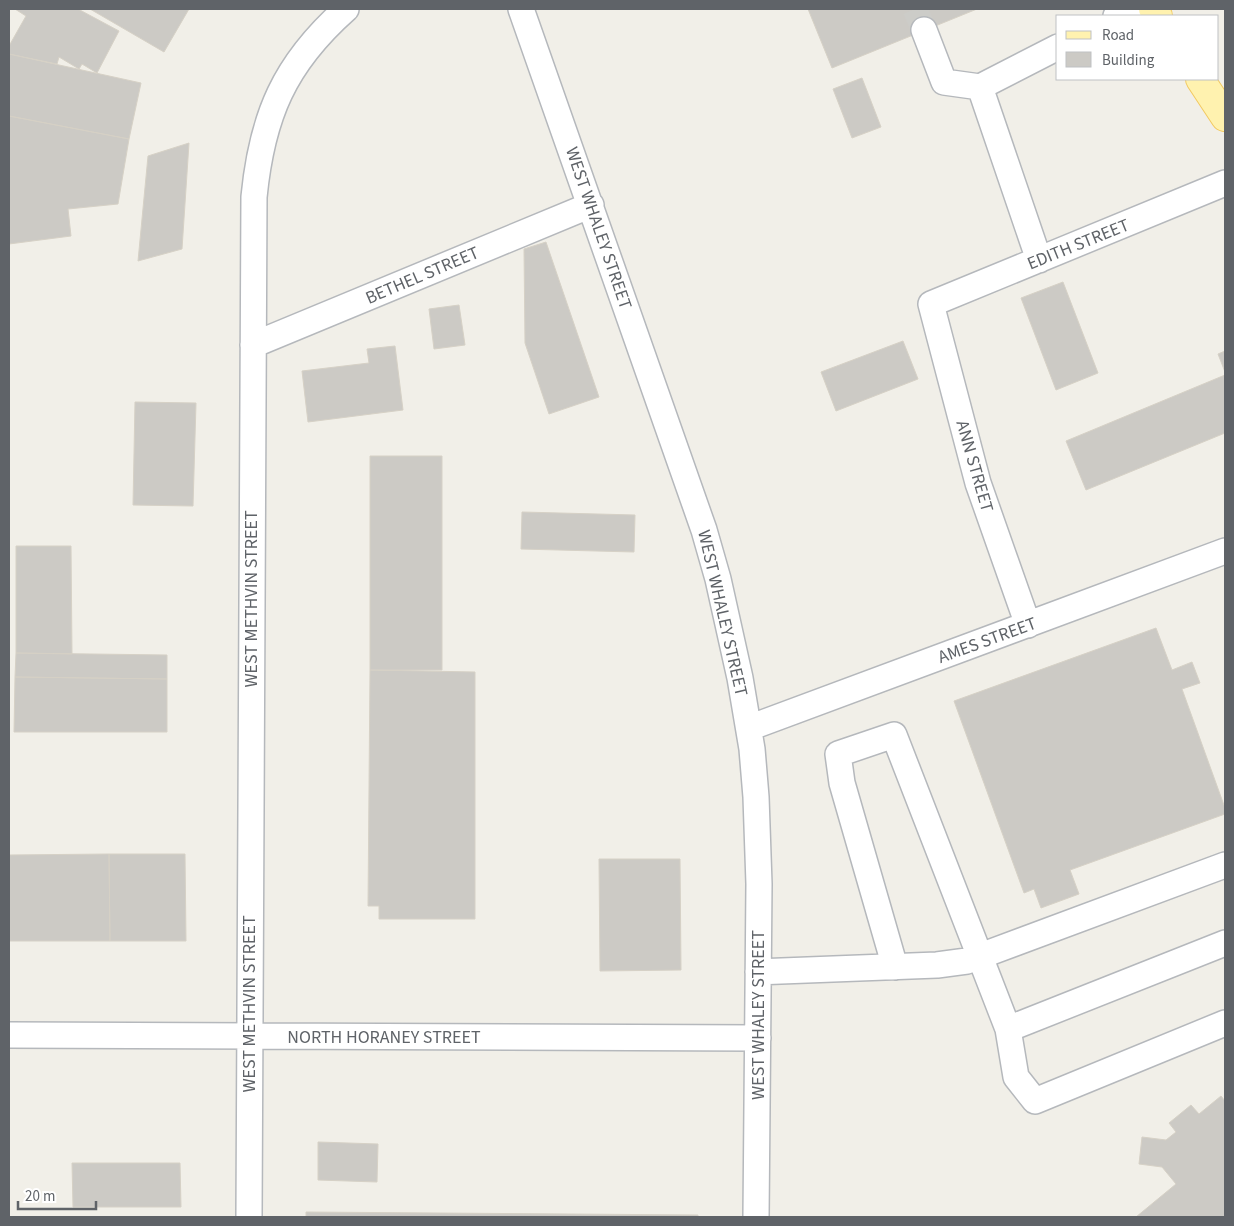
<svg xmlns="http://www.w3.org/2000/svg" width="1234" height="1226" viewBox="0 0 1234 1226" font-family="'Source Sans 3',sans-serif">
<rect width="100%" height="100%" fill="#f1efe8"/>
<path fill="#cccac5" stroke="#d6d1c6" d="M15,9h63l41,22 -22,42 -15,-9 -3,5 -20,-12 -2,7 -48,-10v-8l17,-30z
M90,9h99l-25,43z
M808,9h169l-145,59z
M9,54l132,29 -12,56 -120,-23z
M862,78l19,49 -29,11 -19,-49z
M9,116l120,23 -11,65 -50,5 3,27 -62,8z
M189,143l-7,106 -44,12 10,-105z
M546,242l53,155 -50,17 -24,-71 -1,-94z
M1063,282l35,91 -42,17 -35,-92z
M459,305l6,40 -31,4 -5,-40z
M903,341l15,38 -82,32 -15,-39z
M395,346l8,64 -95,12 -6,-51 67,-8 -2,-14z
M1225,351v21l-7,-18z
M1225,375v58l-139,57 -20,-49z
M135,402l61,1 -3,103 -60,-1z
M370,456h72v214h-72z
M522,512l113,3 -1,37 -113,-3z
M16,546h55l1,108 -56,-1z
M1156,628l16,42 20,-8 8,21 -18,6 43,119v6l-155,56 9,24 -38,14 -7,-19 -10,4 -70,-192z
M16,653l151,2v24l-152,-2z
M370,670l105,2v247h-96v-13h-11z
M15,677l152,2v53h-153z
M109,854l1,87h-101v-86z
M109,854h76l1,87h-76z
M599,859h81l1,111 -81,1z
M1221,1096l4,5v116h-89l40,-33 -14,-17 -23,-3 3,-27 24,3 10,-8 -7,-9 22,-18 8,9z
M318,1142l60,2 -1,38 -59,-2z
M72,1163h108l1,44h-108z
M306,1212l392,3v2h-392z"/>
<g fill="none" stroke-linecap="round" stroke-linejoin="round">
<path stroke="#ccccc8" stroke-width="25" stroke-dasharray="25 12" stroke-linecap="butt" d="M915,9l9,21"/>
<g stroke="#b5b8bc" stroke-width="28">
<path id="minor" d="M521,9l183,521 14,49 22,99 12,71 4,48 3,87 -3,333
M1116,16l15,-7
M924,30l20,52 36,5 78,-40
M980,87l59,173
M253,345l338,-140
M1028,625l-50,-142 -47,-179 294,-121
M749,728l476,-177
M895,967l-53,-184 -4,-29 56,-19 114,294 217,-86
M758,972l179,-7 30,-4 258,-96
M1008,1029l8,48 19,24 190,-78
M9,1035l749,3
M249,1217l5,-1020c8,-81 30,-133 92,-188"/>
</g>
<g stroke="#f2c960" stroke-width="30">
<path id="major" d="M1153,9l5,7
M1200,79l25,38"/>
</g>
<use href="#minor" stroke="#fff" stroke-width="25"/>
<use href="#major" stroke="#fff2af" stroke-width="28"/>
</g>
<g text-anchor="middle" stroke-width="4" stroke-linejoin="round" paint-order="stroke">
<g font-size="18" fill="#5f6368" stroke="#fff">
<text transform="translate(599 228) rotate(71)" y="6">WEST WHALEY STREET</text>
<text transform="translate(1078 244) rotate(-22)" y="6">EDITH STREET</text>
<text transform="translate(422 275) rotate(-23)" y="6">BETHEL STREET</text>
<text transform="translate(975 466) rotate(74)" y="6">ANN STREET</text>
<text transform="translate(251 599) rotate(-90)" y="6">WEST METHVIN STREET</text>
<text transform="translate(723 613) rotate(77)" y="6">WEST WHALEY STREET</text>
<text transform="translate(987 640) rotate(-20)" y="6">AMES STREET</text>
<text transform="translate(249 1004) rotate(-90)" y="6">WEST METHVIN STREET</text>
<text transform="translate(758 1015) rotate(-90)" y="6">WEST WHALEY STREET</text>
<text x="384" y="1043">NORTH HORANEY STREET</text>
</g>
</g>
<rect width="1234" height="1226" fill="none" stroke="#5f6368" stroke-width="20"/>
<rect x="1056" y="15" width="162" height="65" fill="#ffffff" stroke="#bfc1c3"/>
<rect x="1066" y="31" width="25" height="8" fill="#fff2af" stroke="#bfc1c3"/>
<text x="1102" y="40" font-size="15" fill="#5f6368">Road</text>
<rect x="1066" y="52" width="25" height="15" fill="#cccac5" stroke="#bfc1c3"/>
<text x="1102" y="65" font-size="15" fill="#5f6368">Building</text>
<path d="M18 1201v8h78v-8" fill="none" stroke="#5f6368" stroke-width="2.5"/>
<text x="25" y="1201" font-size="15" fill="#5f6368" stroke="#ffffff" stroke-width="4" paint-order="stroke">20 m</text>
</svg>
